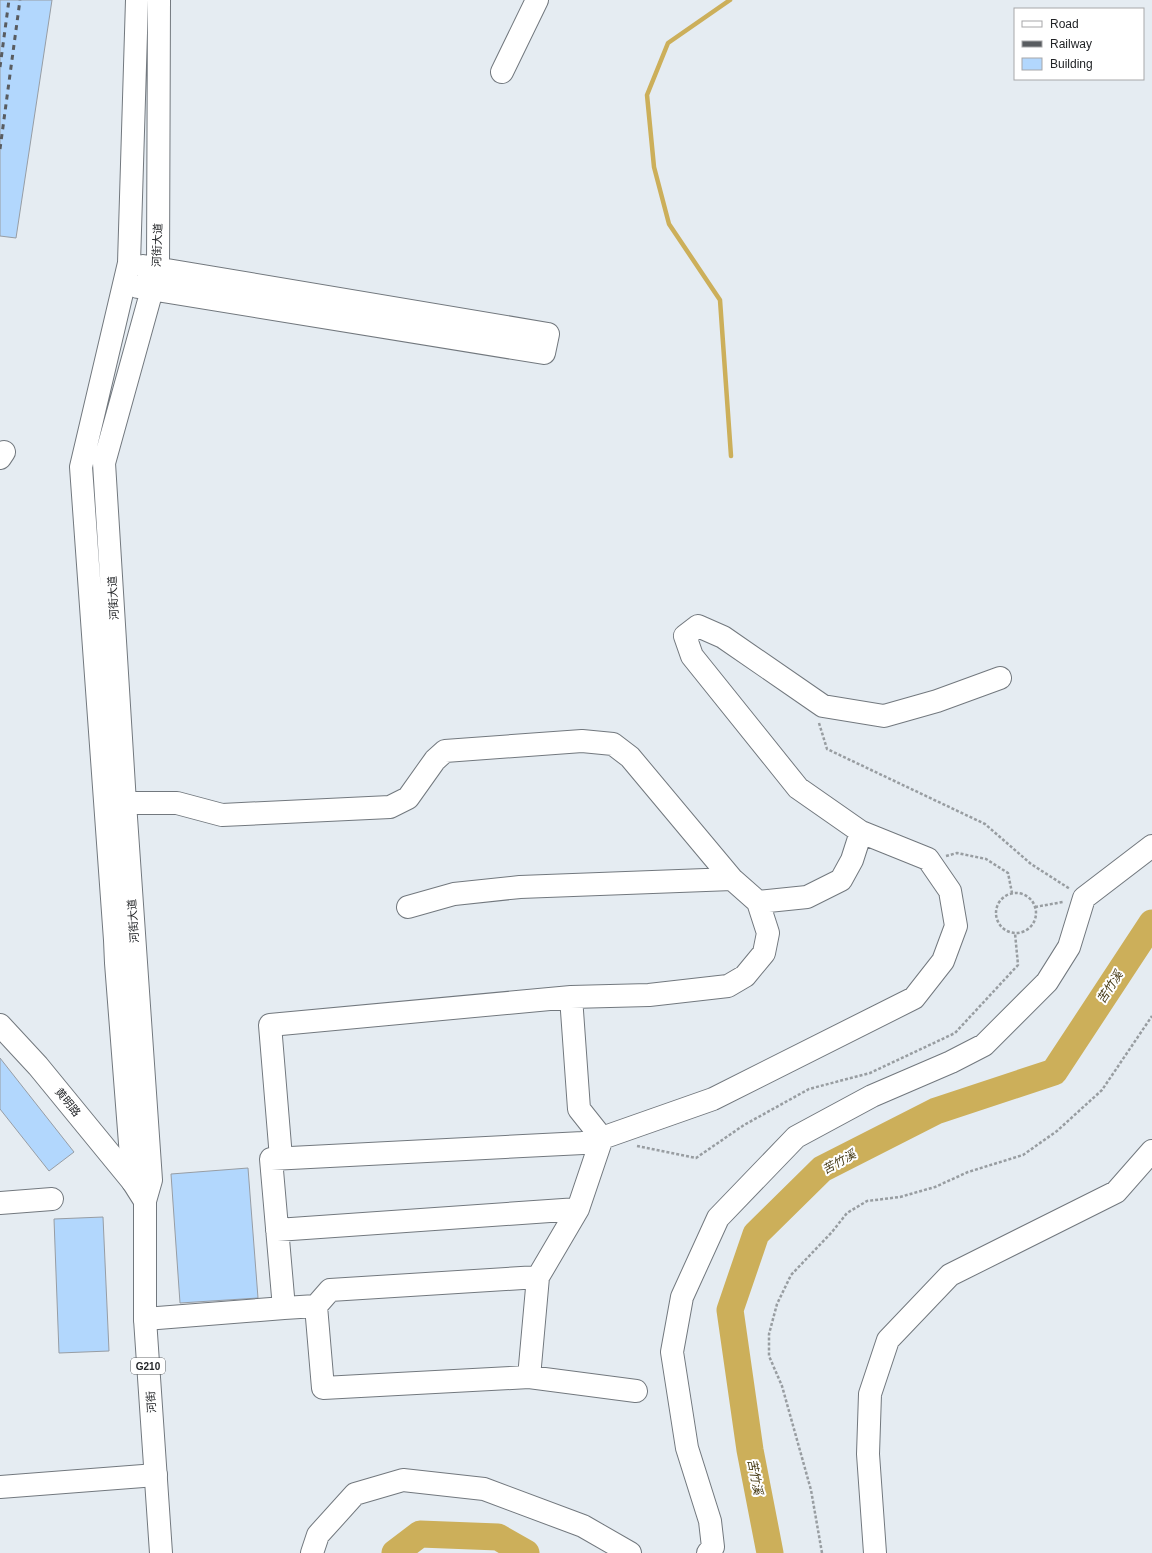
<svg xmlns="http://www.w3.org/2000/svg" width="1152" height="1553" viewBox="0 0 1152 1553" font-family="Arial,'Noto Sans SC',sans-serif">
<rect width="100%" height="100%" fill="#e5ecf2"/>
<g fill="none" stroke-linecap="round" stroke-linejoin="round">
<path stroke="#ccaf5a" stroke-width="4.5" d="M730,0l-62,43 -21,52 7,72 15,57 51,76 11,156"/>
<path stroke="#ccaf5a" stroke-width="27" d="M395,1553l25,-19 78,3 28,16
M770,1553l-20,-103 -20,-140 26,-76 66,-65 114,-58 118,-39 98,-149"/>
</g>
<path fill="#b2d7fd" stroke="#979da4" d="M0,0h52l-36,238 -16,-2z
M0,1058l74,94 -25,19 -49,-62z
M248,1168l10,130 -78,5 -9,-129z
M103,1217l6,134 -50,2 -5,-134z"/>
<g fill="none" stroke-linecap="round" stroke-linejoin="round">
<g stroke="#72787e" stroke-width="24">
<path id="minor" d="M502,72l35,-72
M0,458l4,-6
M125,803h52l45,12 168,-8 18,-9 27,-38 10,-9 137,-10 31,3 17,13 102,122 26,23 10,31 -4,20 -19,23 -17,10 -79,9 -78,2 -301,28 11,133
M758,902l49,-5 34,-17 11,-20 9,-28
M408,907l46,-13 66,-7 212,-8
M0,1203l52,-4
M277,1230l301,-21
M316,1306l7,82 206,-11 107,14
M284,1308l32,-2 14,-16 208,-13
M145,1319l139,-11 -13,-149 312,-16 19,-5 111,-39 201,-101 29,-37 13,-35 -6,-35 -22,-32 -67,-27 -63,-44 -106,-132 -7,-20 13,-10 25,11 100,69 61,10 53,-15 63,-23
M529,1377l9,-100 40,-68 24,-71 -23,-29 -8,-112
M0,1487l156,-12
M312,1553l6,-18 37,-41 48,-14 81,9 99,37 47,27
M708,1553l5,-6 -3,-26 -23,-73 -15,-96 10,-55 36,-79 78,-81 76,-41 79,-34 33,-17 63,-63 22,-35 15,-49 68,-52
M875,1553l-7,-99 2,-60 18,-54 62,-65 166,-83 36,-41"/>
</g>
<g stroke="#72787e" stroke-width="24">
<path id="major" d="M138,287l406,66 4,-19 -405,-68
M133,1182l-17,-219 -1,-23 -34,-473 48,-204 8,-263
M145,1201l6,-21 -26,-377 -21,-340 54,-195 1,-268"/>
</g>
<g stroke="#72787e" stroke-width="24">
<path id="highway" d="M0,1025l38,41 95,116 12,19v118l16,234"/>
</g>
<path stroke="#989da1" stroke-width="2.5" stroke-dasharray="3 2" stroke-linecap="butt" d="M819,723l8,26 158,75 46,40 39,25
M946,856l11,-3 29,6 22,14 4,20
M996 913a20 20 0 1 1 40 0a20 20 0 1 1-40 0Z
M1035,907l28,-5
M637,1146l59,12 48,-33 65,-36 61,-16 85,-40 63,-68 -3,-32
M822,1553l-11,-63 -29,-104 -13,-30v-22l8,-30 14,-29 41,-43 15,-19 20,-12 33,-4 35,-10 33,-15 55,-17 34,-24 45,-41 50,-74"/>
<use href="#minor" stroke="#fff" stroke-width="22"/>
<use href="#major" stroke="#fff" stroke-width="22"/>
<use href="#highway" stroke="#fff" stroke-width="22"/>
<path stroke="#595c60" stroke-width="3" stroke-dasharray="5 5" stroke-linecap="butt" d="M0,67l9,-67
M0,149l20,-149"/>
</g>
<g text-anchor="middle" stroke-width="4" stroke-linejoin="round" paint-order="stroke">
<rect fill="#fff" stroke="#646668" stroke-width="1" x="131" y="1358" width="34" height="16" rx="3"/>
<g font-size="10" font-weight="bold" fill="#222427">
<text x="148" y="1370">G210</text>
</g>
<g font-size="11" fill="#222427" stroke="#fff">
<text transform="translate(157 245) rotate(-88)" y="4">河街大道</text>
<text transform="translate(113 598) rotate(-93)" y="4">河街大道</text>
<text transform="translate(133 921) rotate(-94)" y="4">河街大道</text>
<text transform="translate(68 1102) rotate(51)" y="4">黄明路</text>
<text transform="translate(151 1402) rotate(-94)" y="4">河街</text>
</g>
<g font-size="12" font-style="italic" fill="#453914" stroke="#fff">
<text transform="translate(1110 987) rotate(-57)" y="4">苦竹溪</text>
<text transform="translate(839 1162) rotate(-29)" y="4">苦竹溪</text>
<text transform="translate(755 1477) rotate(79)" y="4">苦竹溪</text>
</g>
</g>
<rect x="1014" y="8" width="130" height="72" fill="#ffffff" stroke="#a7a7a9"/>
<rect x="1022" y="21" width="20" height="6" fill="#ffffff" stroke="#a7a7a9"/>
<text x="1050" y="28" font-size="12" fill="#222427">Road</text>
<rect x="1022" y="41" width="20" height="6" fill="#595c60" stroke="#a7a7a9"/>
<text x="1050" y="48" font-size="12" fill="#222427">Railway</text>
<rect x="1022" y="58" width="20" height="12" fill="#b2d7fd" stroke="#a7a7a9"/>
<text x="1050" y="68" font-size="12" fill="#222427">Building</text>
</svg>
